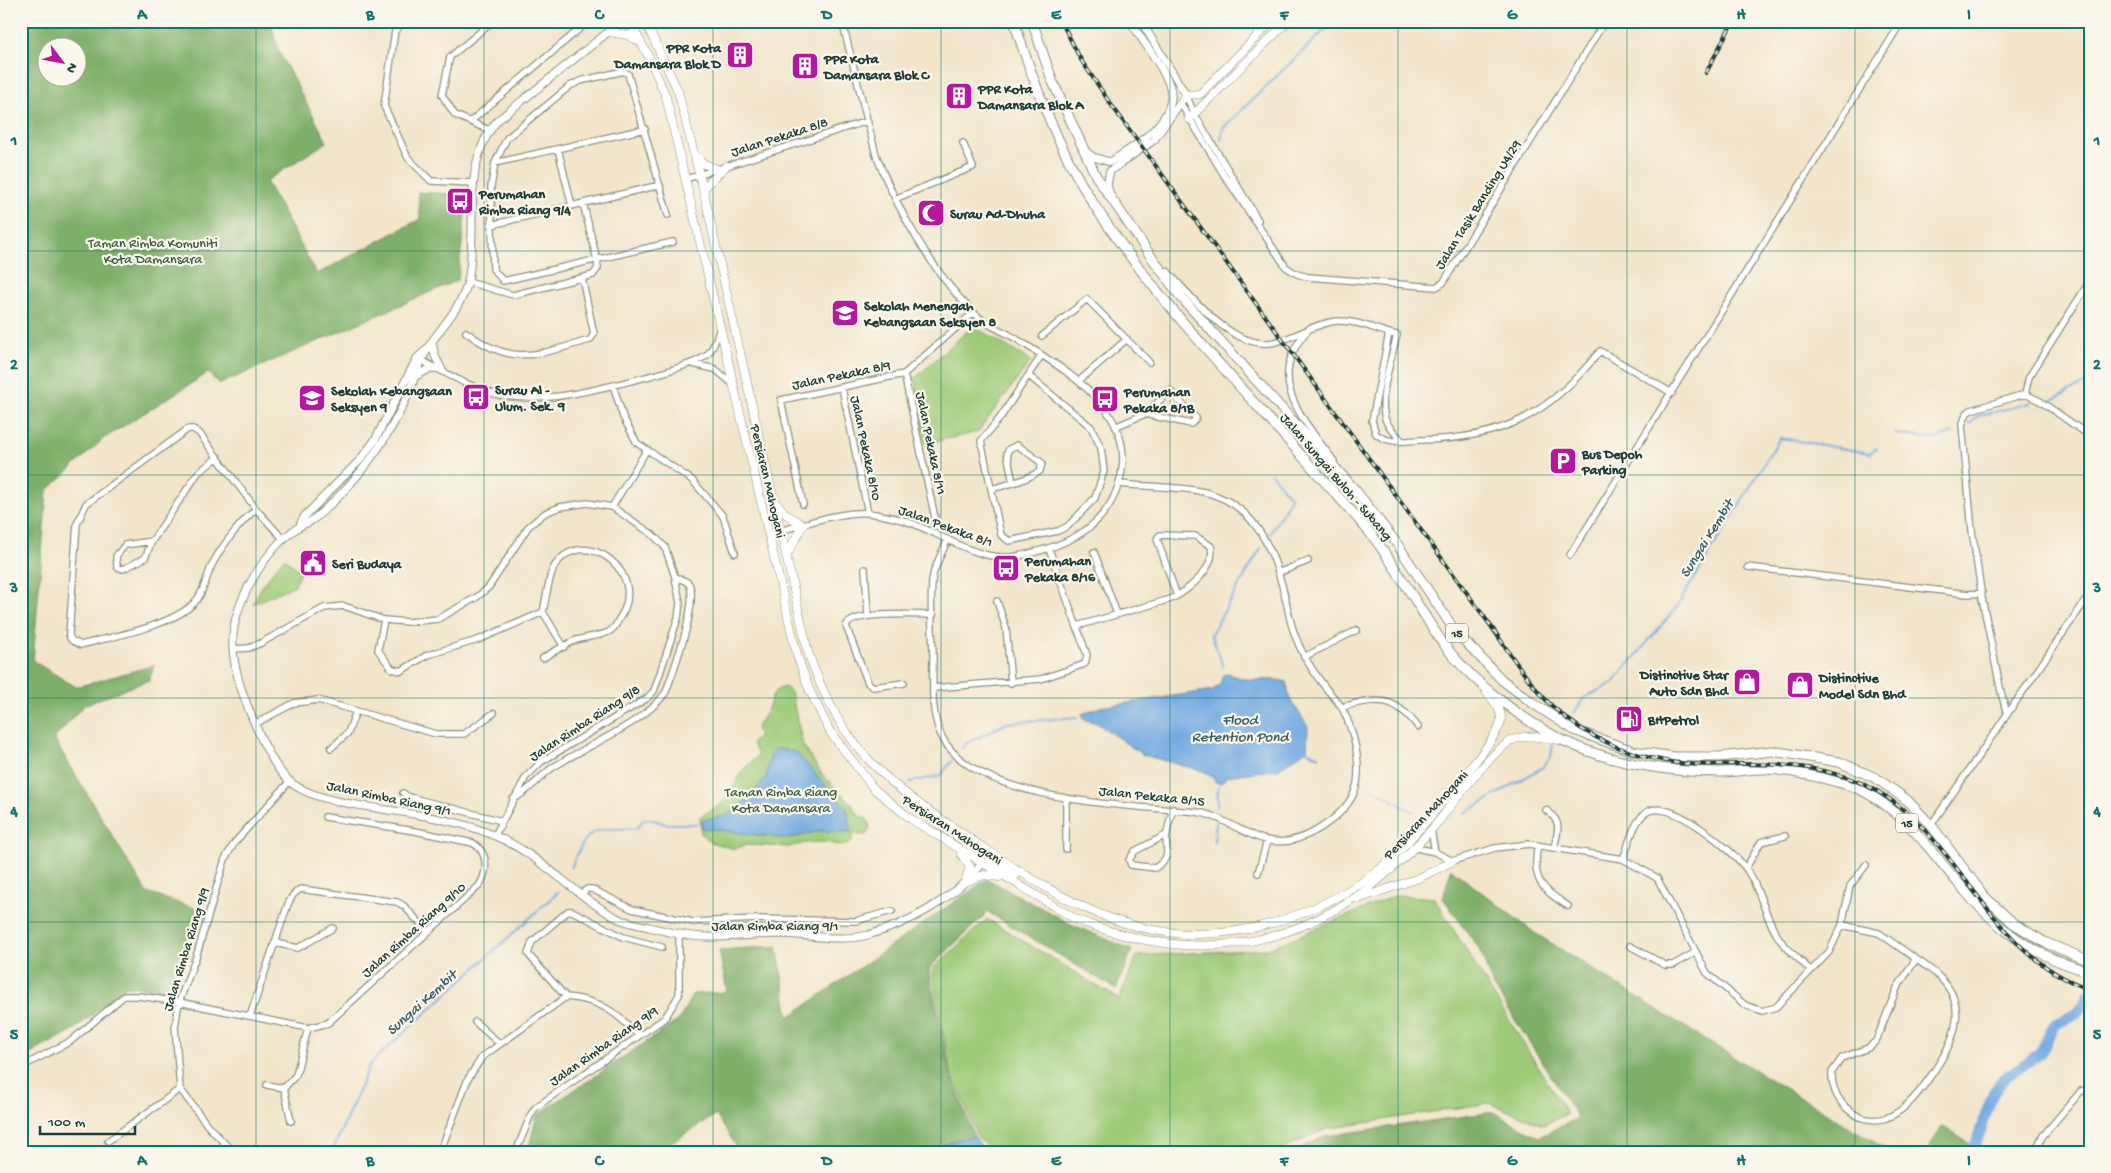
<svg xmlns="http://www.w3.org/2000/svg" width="2111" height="1173" viewBox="0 0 2111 1173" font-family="'Gochi Hand',sans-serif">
<rect width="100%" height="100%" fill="#fbf7ec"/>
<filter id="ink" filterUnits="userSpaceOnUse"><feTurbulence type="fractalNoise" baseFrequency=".02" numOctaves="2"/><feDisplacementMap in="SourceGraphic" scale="10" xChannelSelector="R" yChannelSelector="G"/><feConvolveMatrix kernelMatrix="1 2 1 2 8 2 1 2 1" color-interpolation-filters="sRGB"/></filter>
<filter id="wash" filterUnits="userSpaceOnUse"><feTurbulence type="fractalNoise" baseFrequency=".0096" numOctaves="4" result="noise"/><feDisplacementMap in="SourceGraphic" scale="20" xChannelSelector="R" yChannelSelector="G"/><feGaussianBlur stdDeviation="1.12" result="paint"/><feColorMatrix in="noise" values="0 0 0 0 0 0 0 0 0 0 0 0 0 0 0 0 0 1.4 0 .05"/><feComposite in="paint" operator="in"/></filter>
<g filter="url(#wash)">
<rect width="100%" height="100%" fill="#f2e5ca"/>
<path fill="#9ecb78" stroke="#5e8456" d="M973,326l58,35 -53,71 -53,12 -10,-66z
M284,558l16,13 -5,14 -42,19 10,-20z
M785,687l6,5 12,53 18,28 33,33 -1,6h4l3,5 6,1 4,9 -3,7 -8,1 -5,-3 -3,11 -9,3 -16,-4 -21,1 -16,4 -44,-2 -10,4 -25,-7 -9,-8 -1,-17 21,-13 11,-12 9,-20 17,-17 -6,-12 7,-7 -3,-8c4,-7 10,-14 13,-21 4,-12 2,-16 16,-20z
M1397,895l37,3 133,216 -24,11 -54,-22 -163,26 -49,23h-229v-6l-7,6h-47l-16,-14 -28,-69 -18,-100 55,-50 132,80 18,-43 130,-7z"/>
<path fill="#7eaf68" stroke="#4e764e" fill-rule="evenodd" d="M21,21h123l21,7 15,-7h91l7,29 49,92 -61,39 51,93 103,-55 -2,-27 49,3 -9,85 -238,104 -12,-11 -105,66 -56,52 -14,170 43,26 79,-22 -6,15 -65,25 -30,34 93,154 55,17 -29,82 -46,-6 -52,43 -54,30zM48,48h30v30h-30z
M1451,869l84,64 198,124 158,95h-598l32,-16 168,-24 46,25 39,-19 -86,-134 -12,-34 -37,-52z
M987,879l84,45 61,26 -16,39 -128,-77 -59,56 20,102 25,66 -20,5 -28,11h-186l-24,-37 -60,37h-128l9,-37 142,-95 14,-26 34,-2 -8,-42 58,-4 12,71z
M1942,1126l28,18 -3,8h-41z"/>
<path fill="#73aae1" stroke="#49748a" d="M1229,673c19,12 38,3 58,9l2,15 19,30 -1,23 -29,19 -51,7 -6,7 -6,-1v-3l-12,-8 -60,-16 -46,-32 -14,-4 -1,-5 18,-7 113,-17 7,-6 3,-9z
M776,748l20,4 51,57 4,23 -32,-1 -31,8 -86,-11v-8l24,-4 25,-19 15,-20 5,-23z
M974,1136l7,10 6,6h-61l28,-11z"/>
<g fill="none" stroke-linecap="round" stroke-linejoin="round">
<path stroke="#73aae1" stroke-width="2" d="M1221,140l2,-12 111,-107
M2051,401l39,-20
M1970,424l8,-8 52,-13
M1895,434l40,5 18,-6
M1270,534l21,-36 -20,-25
M1223,666l-12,-32 50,-86
M1574,713l10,-15 29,-15 63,-75 104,-170 90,15 7,-5
M962,748l4,-4 41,-21 70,-6
M1305,750l14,7
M910,782l30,-6 12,-15
M1372,788l41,24
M1217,807l1,-20
M1465,813l78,-46 8,-11 2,-12
M1214,843l2,-21
M571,868c17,-42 22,-40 65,-39l8,-10c12,-1 16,5 24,5 10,0 19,0 29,0
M332,1152l38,-88 188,-172"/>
<path stroke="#73aae1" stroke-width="11" d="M1973,1152l20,-59 12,-16 35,-23 14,-29c18,-10 27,-9 34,-30"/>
</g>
</g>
<g filter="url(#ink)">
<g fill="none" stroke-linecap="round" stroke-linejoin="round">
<g stroke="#88917f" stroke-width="8">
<path id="minor" d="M405,21l-10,10 -11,75 24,52 23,23 42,2
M1186,95l9,20 63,105
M1181,104l43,71 62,92 11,7 11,3 128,10 7,-4 162,-262
M471,121l118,-100
M489,130l-34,-15 -13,-20 8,-38 43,-36
M558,149l14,57
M495,163l150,-34
M686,179l181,-58
M897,198l76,-31 -10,-24
M668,215l-40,-141 -4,-3 -44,10 -10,5 -63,52 -12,25 -4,24 2,82 10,12 170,-39
M491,225l169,-40
M1167,271c25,26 67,81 108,71 22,-5 40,-19 62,-21 21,-1 41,10 60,14 -5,22 -21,68 -10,88 4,7 10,12 15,18
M468,282l45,13 80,-20 5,-7 -1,-8 -14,-57
M1310,328c-48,49 -8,90 24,133
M466,332c47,36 72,22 124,8l4,-6 -12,-56
M1389,333l-17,88 4,13c12,10 29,7 44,6 83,-1 129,-25 180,-89l72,42
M1042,336l45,-37 62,63
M419,359c25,13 53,30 80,36 16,3 33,4 50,2 24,-1 142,-28 158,-42 7,-7 10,-18 13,-27
M693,364l22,5 19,16
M904,374l31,144
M1029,376l62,51 10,21 3,23 -9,27 -27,28 -10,5 -49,10 -8,-6 -20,-94 19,-23 41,-62
M1079,381l48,-42
M613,385l10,32 14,26 55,37 31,36 12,37
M842,388l26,125
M2025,394l4,-17 61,-96
M2025,394l15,7 50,35
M1117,426l28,-12 25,-23 26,27 -5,6 -46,-10
M188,429h5l6,4 57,76c-16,14 -33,35 -43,54 -7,13 -9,31 -20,41 -24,23 -80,32 -112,41l-10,-5 -2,-5 8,-111 9,-20z
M991,489c17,-5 34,-8 49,-18l2,-8 -25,-18 -8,4 -2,4 6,30
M803,504l-22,-104 123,-26 69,-61
M612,507l34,-56
M256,509l28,31
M769,534c27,-7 73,-24 100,-21 14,2 32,6 45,11 32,13 68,39 104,32 39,-8 80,-22 97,-62 33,-76 -43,-120 -97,-154 -15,-10 -32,-14 -45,-28 -41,-40 -77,-105 -97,-157l-34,-134
M948,539c-5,12 -12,24 -15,36 -4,20 0,61 0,83 0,26 -3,58 10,81 37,64 187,66 253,73 33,4 58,35 93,29 26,-5 63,-30 68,-58 4,-23 -4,-54 -15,-75 -4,-7 -12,-14 -17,-21 -16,-20 -29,-43 -35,-68 -10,-46 -23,-104 -73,-123 -25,-10 -70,-9 -98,-12
M152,541l-27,4 -9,11 1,11 6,2 22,-11 7,-17 46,-68 20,-16
M1094,552l23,62
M1570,555l332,-534
M1748,567l220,27 14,-1
M865,569l3,47
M1280,572l28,-11
M997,601l9,27 5,55
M543,612l21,35
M384,620l-6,30 14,19 9,2 26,-16 51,-15 65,-28c3,-12 6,-40 13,-48 29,-40 95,10 63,55 -2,4 -5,10 -9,12 -6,5 -27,6 -36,10 -11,5 -21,11 -31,17
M1077,626l94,-27c17,-8 46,-32 40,-53l-16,-10 -35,-1 -3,4 20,57
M233,649l16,-1 12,-5 63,-35 20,-2 40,14 24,2 30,-3 39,-22 12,-10 39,-60 17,-14 15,-6 27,-4 25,4 40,27 13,13 10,30 5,26 -2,15 -24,73 -8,8 -105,63 -15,15 -31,58
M1304,657l53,-27
M904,683l-31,4 -5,-4 -22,-57c6,-15 71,-11 87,-11
M933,688l108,-9 44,-15 2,-9 -38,-106
M1342,707c34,-10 53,-11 76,20
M2007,714l-6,-22 -19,-94 -10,-68 -10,-105 5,-12 4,-3 54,-16
M255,724l39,-21 24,-3 118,34h28l30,-21
M331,748l17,-15 8,-22
M403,793l6,4 93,24
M513,799c16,-7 25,-21 39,-31 33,-22 92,-44 114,-76 7,-21 33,-88 23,-108 -3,-4 -9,-5 -14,-7
M1546,810c17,13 12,19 8,38
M1931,825l159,-231
M1431,830l4,22
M1166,835l-31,16 -6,9 2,5 24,3c20,-14 8,-17 12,-35 1,-8 4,-16 6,-24
M1538,845c-7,34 3,44 30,61
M1412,847l23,5 18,9 42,-13 34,-4 94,15 34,19 50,95 38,32 17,6 14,-4 53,-55 13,-27 8,-39 16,-21
M1066,849v-51
M1623,859c6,-14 10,-38 24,-47 23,-15 87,39 100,58 15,22 18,50 34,71 9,11 20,20 30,30
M1746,868l15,-26 24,-6
M1258,873l9,-32
M581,894l6,-5h5l40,20 61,13 64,-3 98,2 37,-10
M1842,925l37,8 37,26
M813,937l1,-15
M275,943l23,5 35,-20
M1630,946l35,19h8l23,-13
M1916,959c7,5 15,10 21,16 36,31 15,71 -7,102 -10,15 -26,35 -44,41 -30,9 -56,-19 -54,-46l10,-14 26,-10 8,-7 21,-53z
M566,997l-38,-43 4,-12 36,-31h4l51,26 39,10
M250,1016l38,-112 5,-9 7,-6 97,13 7,4 24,26
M475,1022l25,22
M21,1067l50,-26 53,-45h15l40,6 129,26 20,-5 151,-137c9,-14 10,-33 -6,-43l-58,-12 -90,-14
M267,1085l17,3 12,-13 12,-47
M284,1088l7,33
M108,1141l72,-52
M233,1152l-25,-26 -28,-37 -5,-62 4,-25 18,-48 28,-95 10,-17 54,-60
M440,1152l28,-73 14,-22 84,-60c35,3 50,15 73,39
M516,1152l15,-38 5,-7 129,-89 14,-23v-61
M2035,1152l7,-15 39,-46 9,-2"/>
</g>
<g stroke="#88917f" stroke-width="9">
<path id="tertiary" d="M622,21l-124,99c-39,44 -19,108 -30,161 -5,24 -26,45 -39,65 -10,16 -16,38 -24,55 -18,39 -40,69 -70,99 -7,6 -15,15 -23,20 -9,7 -3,0 -13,7 -30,18 -59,66 -65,100 -5,29 6,61 17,88 8,19 22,52 38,66 20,18 67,24 93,28 37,6 77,11 111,26 48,19 81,61 126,84 10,4 20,6 30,8 19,5 39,10 59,10 26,0 51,-3 76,-3 28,1 56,8 84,1 43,-12 85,-36 114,-71
M1085,151l8,6 17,5c23,-14 72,-44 59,-78 -7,-19 -28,-45 -39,-63
M1109,191l-2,-6 3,-14 44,-31 32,-45 -45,-74
M432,342l3,14 7,14
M418,375l11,-6 9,-1
M300,525l4,-8 56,-57 15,-20 42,-82 9,-8"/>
</g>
<g stroke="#88917f" stroke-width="9">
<path id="secondary" d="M613,21l-4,11 19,3 12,7
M629,21l20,36 17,40 131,558 12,34 21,43 44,57 37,30 164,100c145,58 263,19 363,-97 15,-19 57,-76 77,-83 15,-5 30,-1 45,1
M645,21l33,70 25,98 105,463c34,99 79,132 164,188 70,46 140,96 228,94 56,-1 110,-20 158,-49 16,-10 31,-23 43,-36 18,-19 97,-108 100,-128 1,-12 -7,-20 -14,-28
M1186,95l14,-1 72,-73
M1189,119l99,-98
M696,156l8,8 13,5
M703,189l23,-23
M777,504l10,11 16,10 -16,30
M925,812l5,6 47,32 4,5 1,9
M961,854l9,13 -5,15
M982,864l11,-2 23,13
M965,882l19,-7 15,2
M1358,899l61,-21 34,-17"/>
</g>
<g stroke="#88917f" stroke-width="11">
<path id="trunk" d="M1014,21c20,63 43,126 79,182 63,98 148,183 224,270 20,23 42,45 60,69 23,31 41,65 63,97 26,38 80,80 122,101 47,23 104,32 156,32 16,0 31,-3 46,-3 21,0 78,12 97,21 43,21 68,59 98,94 37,45 74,72 131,88
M1032,21l20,59 44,96 54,79 31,42 175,194 41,53 58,87 47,49 32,24 40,26 59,21 42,6h45l52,-6 67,11 37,16 31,22 24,25 53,71 29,27 31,19 46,19"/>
</g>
<use href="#minor" stroke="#fff" stroke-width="5.5"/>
<use href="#tertiary" stroke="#fff" stroke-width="7"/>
<use href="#secondary" stroke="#fff" stroke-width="8"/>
<use href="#trunk" stroke="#fff" stroke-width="9"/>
<g stroke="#1f3d34" stroke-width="4">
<path id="rail" d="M1061,21l20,39 29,43 378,519c20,28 39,60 64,84 36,34 87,54 137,58 17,1 35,0 53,0 47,0 93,3 135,27 86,50 113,166 213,198
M1706,73l27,-52"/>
</g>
<use href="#rail" stroke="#fbf7ec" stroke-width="2" stroke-dasharray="5.5" stroke-linecap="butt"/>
</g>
</g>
<path fill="none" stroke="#0f766e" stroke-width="1" stroke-opacity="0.55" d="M256,21v1131M484,21v1131M713,21v1131M941,21v1131M1170,21v1131M1398,21v1131M1627,21v1131M1855,21v1131M21,251h2069M21,475h2069M21,698h2069M21,922h2069"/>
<defs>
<g id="building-square" transform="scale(1.4375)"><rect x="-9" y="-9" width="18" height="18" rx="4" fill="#b5179e" stroke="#fbf7ec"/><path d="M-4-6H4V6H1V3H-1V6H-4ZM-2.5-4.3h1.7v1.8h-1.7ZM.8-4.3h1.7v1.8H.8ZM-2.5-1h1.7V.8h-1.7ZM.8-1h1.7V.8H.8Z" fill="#fff"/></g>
<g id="bus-square" transform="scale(1.4375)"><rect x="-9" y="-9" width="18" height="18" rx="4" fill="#b5179e" stroke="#fbf7ec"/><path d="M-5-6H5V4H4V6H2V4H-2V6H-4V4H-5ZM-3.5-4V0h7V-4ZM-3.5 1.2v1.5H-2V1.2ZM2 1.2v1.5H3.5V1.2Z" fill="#fff"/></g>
<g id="mosque-square" transform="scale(1.4375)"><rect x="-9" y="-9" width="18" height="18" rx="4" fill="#b5179e" stroke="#fbf7ec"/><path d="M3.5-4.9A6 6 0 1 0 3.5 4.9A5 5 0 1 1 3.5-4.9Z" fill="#fff"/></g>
<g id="school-square" transform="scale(1.4375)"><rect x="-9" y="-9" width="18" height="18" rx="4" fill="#b5179e" stroke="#fbf7ec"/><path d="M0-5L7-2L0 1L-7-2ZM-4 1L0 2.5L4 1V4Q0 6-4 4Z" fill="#fff"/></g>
<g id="parking-square" transform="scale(1.4375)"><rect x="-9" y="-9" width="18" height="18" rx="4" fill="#b5179e" stroke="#fbf7ec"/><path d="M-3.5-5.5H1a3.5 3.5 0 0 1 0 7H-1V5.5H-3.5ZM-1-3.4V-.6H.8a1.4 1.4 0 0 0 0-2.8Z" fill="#fff"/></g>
<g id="civic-square" transform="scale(1.4375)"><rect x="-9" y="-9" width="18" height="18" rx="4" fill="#b5179e" stroke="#fbf7ec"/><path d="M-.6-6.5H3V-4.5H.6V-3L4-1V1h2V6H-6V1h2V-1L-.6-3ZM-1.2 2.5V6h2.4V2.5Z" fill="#fff"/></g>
<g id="shop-square" transform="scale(1.4375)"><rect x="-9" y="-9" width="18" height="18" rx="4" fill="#b5179e" stroke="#fbf7ec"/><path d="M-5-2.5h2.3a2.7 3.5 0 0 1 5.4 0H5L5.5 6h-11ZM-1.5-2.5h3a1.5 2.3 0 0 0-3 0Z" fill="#fff"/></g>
<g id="fuel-square" transform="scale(1.4375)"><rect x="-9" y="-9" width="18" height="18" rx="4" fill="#b5179e" stroke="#fbf7ec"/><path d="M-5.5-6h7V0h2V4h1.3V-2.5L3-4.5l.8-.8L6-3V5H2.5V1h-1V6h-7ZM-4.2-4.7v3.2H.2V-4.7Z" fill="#fff"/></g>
</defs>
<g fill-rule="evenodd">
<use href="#building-square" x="740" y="55"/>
<use href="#building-square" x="805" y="66"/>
<use href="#building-square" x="959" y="96"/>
<use href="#bus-square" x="460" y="201"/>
<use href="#mosque-square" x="931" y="213"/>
<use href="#school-square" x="845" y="313"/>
<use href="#bus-square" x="476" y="397"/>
<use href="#school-square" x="312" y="398"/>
<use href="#bus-square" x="1105" y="399"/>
<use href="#parking-square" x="1563" y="461"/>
<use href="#civic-square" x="313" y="563"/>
<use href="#bus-square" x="1006" y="568"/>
<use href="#shop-square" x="1747" y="682"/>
<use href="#shop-square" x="1800" y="685"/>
<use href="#fuel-square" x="1629" y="719"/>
</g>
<g text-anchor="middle" stroke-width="4.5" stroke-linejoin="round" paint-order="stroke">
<g fill="#fbf7ec" stroke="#61756b" stroke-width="1">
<rect x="1446" y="623.5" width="22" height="19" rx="4"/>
<rect x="1896" y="813.5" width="22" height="19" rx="4"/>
</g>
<g font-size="12" font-weight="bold" fill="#1f3d34">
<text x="1457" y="637">15</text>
<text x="1907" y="827">15</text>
</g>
<g font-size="14" font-weight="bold" fill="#1f3d34" stroke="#fbf7ec" text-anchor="start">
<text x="721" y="52" text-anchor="end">PPR Kota<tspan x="721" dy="16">Damansara Blok D</tspan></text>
<text x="824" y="63">PPR Kota<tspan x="824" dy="16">Damansara Blok C</tspan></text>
<text x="978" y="93">PPR Kota<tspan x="978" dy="16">Damansara Blok A</tspan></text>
<text x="479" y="198">Perumahan<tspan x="479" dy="16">Rimba Riang 9/4</tspan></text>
<text x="950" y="218">Surau Ad-Dhuha</text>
<text x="864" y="310">Sekolah Menengah<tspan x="864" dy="16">Kebangsaan Seksyen 8</tspan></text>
<text x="495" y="394">Surau Al -<tspan x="495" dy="16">Ulum. Sek. 9</tspan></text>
<text x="331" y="395">Sekolah Kebangsaan<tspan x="331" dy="16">Seksyen 9</tspan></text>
<text x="1124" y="396">Perumahan<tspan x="1124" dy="16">Pekaka 8/1B</tspan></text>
<text x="1582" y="458">Bus Depoh<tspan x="1582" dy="16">Parking</tspan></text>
<text x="1025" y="565">Perumahan<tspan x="1025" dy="16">Pekaka 8/16</tspan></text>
<text x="332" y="568">Seri Budaya</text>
<text x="1728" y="679" text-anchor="end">Distinctive Star<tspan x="1728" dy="16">Auto Sdn Bhd</tspan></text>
<text x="1819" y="682">Distinctive<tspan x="1819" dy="16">Model Sdn Bhd</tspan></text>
<text x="1648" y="724">BHPetrol</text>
</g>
<g font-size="14" fill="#1f3d34" stroke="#fbf7ec">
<text transform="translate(779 136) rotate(-18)" y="5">Jalan Pekaka 8/8</text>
<text transform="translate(1477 204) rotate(-58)" y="5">Jalan Tasik Banding U4/29</text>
<text transform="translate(841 374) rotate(-12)" y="5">Jalan Pekaka 8/9</text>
<text transform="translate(932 443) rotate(78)" y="5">Jalan Pekaka 8/11</text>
<text transform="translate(867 448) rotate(78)" y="5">Jalan Pekaka 8/10</text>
<text transform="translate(1337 476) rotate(49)" y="5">Jalan Sungai Buloh - Subang</text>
<text transform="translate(769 481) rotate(77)" y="5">Persiaran Mahogani</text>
<text transform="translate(946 525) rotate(20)" y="5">Jalan Pekaka 8/1</text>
<text transform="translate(584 722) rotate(-33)" y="5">Jalan Rimba Riang 9/8</text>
<text transform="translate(1152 795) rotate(6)" y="5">Jalan Pekaka 8/15</text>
<text transform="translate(389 797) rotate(12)" y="5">Jalan Rimba Riang 9/1</text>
<text transform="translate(1425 814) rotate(-47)" y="5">Persiaran Mahogani</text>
<text transform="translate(953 829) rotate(33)" y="5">Persiaran Mahogani</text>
<text x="775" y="930">Jalan Rimba Riang 9/1</text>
<text transform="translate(413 929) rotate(-42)" y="5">Jalan Rimba Riang 9/10</text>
<text transform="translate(185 949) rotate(-73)" y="5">Jalan Rimba Riang 9/9</text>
<text transform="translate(603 1045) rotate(-35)" y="5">Jalan Rimba Riang 9/9</text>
</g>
<g font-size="14" fill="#3f6045" stroke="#fbf7ec">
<text x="153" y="247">Taman Rimba Komuniti<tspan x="153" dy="16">Kota Damansara</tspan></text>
<text x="781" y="796">Taman Rimba Riang<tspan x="781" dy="16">Kota Damansara</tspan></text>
</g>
<g font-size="15" font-style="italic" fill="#385e68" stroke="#fbf7ec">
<text transform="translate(1706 538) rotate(-58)" y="5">Sungai Kembit</text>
<text x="1240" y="724">Flood<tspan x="1240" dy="17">Retention Pond</tspan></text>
<text transform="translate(421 1002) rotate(-42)" y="5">Sungai Kembit</text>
</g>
</g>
<rect width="2111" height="1173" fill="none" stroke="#fbf7ec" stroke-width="55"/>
<g transform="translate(62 62) rotate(122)"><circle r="24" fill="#fbf7ec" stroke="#a3ada2"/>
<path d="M0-4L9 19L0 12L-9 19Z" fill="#b5179e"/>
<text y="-8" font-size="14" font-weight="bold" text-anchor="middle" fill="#1f3d34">N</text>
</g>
<path d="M40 1126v8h95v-8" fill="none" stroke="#1f3d34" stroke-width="2.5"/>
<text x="48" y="1126" font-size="15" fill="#1f3d34" stroke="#fbf7ec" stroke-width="4" paint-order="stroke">100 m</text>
<rect x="28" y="28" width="2056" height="1118" fill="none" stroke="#0f766e" stroke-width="2"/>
<g font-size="16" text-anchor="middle" font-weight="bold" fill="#0f766e">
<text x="142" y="19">A</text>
<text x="370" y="19">B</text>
<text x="599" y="19">C</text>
<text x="827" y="19">D</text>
<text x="1056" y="19">E</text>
<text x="1284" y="19">F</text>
<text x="1512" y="19">G</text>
<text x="1741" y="19">H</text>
<text x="1969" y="19">I</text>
<text x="14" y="145">1</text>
<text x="2097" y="145">1</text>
<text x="14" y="369">2</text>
<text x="2097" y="369">2</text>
<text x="14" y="592">3</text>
<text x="2097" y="592">3</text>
<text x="14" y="816">4</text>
<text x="2097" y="816">4</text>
<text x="14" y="1039">5</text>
<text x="2097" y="1039">5</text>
<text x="142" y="1165">A</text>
<text x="370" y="1165">B</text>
<text x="599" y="1165">C</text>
<text x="827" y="1165">D</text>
<text x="1056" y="1165">E</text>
<text x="1284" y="1165">F</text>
<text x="1512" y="1165">G</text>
<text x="1741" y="1165">H</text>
<text x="1969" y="1165">I</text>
</g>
</svg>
